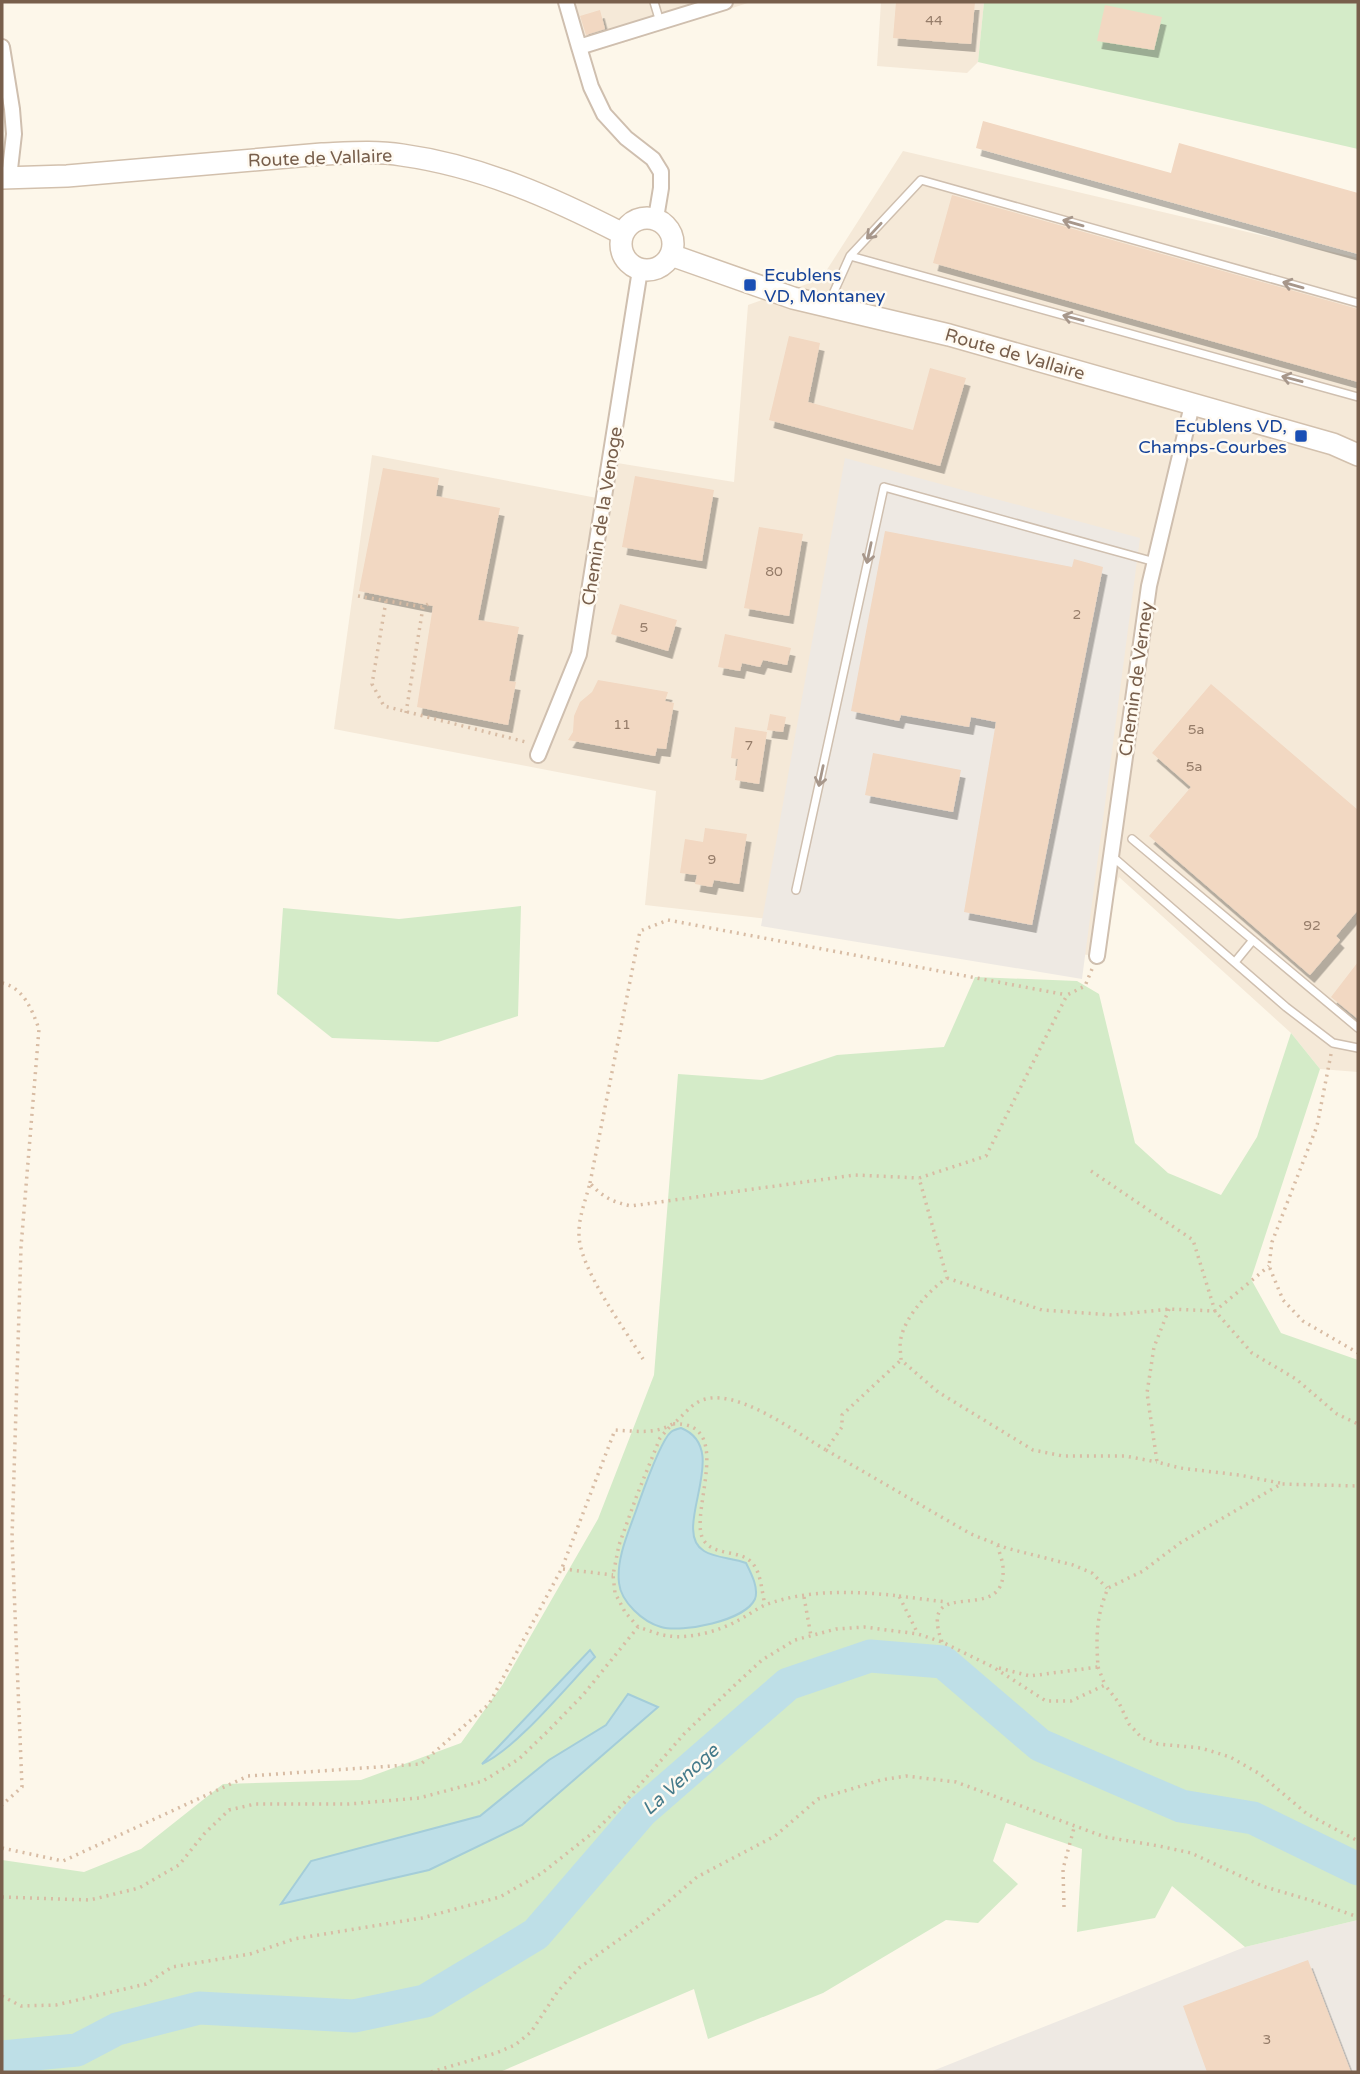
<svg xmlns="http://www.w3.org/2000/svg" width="1360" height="2074" viewBox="0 0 1360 2074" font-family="'Varela Round',sans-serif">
<defs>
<filter id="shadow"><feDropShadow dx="4.5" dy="8" stdDeviation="0" flood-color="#0004"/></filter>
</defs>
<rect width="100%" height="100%" fill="#fdf7ea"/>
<path fill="#f5e9d8" d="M558,2h193l-176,56z
M881,2h103l-6,60 -11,11 -90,-7z
M903,151l455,107v814l-38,-3 -29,-36 -172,-156 -22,79 -452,-51 11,-114 -322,-62 38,-274 225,43 8,-37 129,21 14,-177 73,-26z"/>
<path fill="#eee9e3" d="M845,458l295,80 -58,441 -321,-53z
M1358,1920v152h-428l315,-125z"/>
<path fill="#d4ebc8" d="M984,2h374v147l-380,-87z
M521,906l-3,110 -80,26 -106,-4 -55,-44 6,-86 116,11z
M975,977l102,4 22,13 36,149 33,30 53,22 36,-58 34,-104 29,36 -69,210 30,54 77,27v560l-113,27 -73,-61 -17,32 -78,14 5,-83 -76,-26 -13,38 25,23 -40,39 -32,-3 -123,73 -115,46 -14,-50 -194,83h-498v-212l82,12 57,-23 82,-65 138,-4 100,-37 42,-59 95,-165 56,-144 24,-301 84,6 75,-25 107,-8z"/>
<path fill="#bedfe7" stroke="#a4cdd9" stroke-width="2" d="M681,1428c53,21 -12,102 23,123 11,7 29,7 42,12 5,10 13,25 9,36 -10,22 -73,34 -94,28 -18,-5 -40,-25 -42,-44 -3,-26 11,-54 19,-78 5,-14 23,-65 33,-73 2,-2 6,-3 10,-4z
M590,1650l5,7c-28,29 -79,92 -113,107z
M628,1694l30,13 -136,118 -93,45 -148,34 30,-43 169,-45 69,-56 57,-35z"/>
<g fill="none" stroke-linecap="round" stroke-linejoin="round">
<path stroke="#bedfe7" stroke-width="33" d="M2,2057l75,-7 40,-21 82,-21 155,8 71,-15 111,-67 106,-123 146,-127 82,-28 73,6 97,83 141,61 72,12 105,51"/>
</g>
<path fill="#f2d8c2" filter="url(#shadow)" d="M896,2h79l-4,42 -78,-6z
M1105,5l57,12 -8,33 -57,-9z
M600,10l5,19 -19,6 -6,-19z
M983,121l188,52 8,-30 179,50v61l-382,-106z
M952,195l406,114v73l-425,-119z
M789,336l31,7 -12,59 105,28 17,-62 36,10 -26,88 -171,-46z
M383,468l56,10 -3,18 64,12 -22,112 41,7 -10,54 7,1 -8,43 -91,-18 16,-101 -74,-15z
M635,476l79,14 -12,71 -80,-14z
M759,527l44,7 -14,82 -45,-8z
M885,531l187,36 2,-8 29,8 -71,358 -68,-13 32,-190 -25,-5 -2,10 -68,-12 -2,6 -48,-10z
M620,604l57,16 -9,31 -57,-17z
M725,634l66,14 -4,17 -24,-5 -3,7 -18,-4 -2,8 -22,-4z
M598,680l70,12 -3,9 9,2 -8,46 -9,-1 -2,8 -87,-16 5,-8 1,-16 6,-14 12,-10z
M1211,684l147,126v100l-22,26 4,4 -30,35 -161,-139 42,-49 -39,-34z
M770,714l16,3 -3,15 -16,-2z
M735,727l32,5 -8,52 -24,-4 3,-21 -7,-1z
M873,753l88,17 -8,42 -88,-17z
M705,828l42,6 -8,50 -25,-4 -2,7 -17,-3 2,-9 -17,-2 5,-34 18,3z
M1358,962v57l-27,-22z
M1308,1960l43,112h-144l-24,-66z"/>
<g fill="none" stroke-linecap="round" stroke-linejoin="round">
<g stroke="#cfbfaf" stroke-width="10">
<path id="lane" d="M654,2l6,20
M850,256l508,141
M828,305l22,-49 71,-76 437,123
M1132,839l226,189
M1113,857l173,150 47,36 25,5
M796,890l88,-403 271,75
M1235,962l18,-22"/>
</g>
<g stroke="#cfbfaf" stroke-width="18">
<path id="street" d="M566,2l13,45
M2,47l10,62 2,25 -5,44
M656,218l5,-30v-16l-8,-13 -27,-21 -22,-24 -13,-27 -12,-40 146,-45
M538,755l41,-101 61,-384
M1097,956l52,-370 43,-181"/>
</g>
<g stroke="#d2c0ad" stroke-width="24">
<path id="secondary" d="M2,178l65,-2 255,-22c27,-1 54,-3 80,1 79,11 151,43 221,79
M621 244a26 26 0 1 1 52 0a26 26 0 1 1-52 0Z
M671,255l122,43 156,37 384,109 25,11"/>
</g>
<path stroke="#d8bca4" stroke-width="3.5" stroke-dasharray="2 5" stroke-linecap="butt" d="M358,596l65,11 5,-3
M386,601l-14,83 12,22 142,36
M406,713l17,-106
M1092,969l-7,17 -18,9 -81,161 -67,22 28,100c-17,11 -42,39 -46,60 -2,7 0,16 0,22l37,32 95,58 30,6h62l32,6
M2,983c22,5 30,27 37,46l-18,218 -9,291 10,249 -20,18
M1331,1054l-14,72 -45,116 -3,24 14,34 20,21 55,32
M1091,1171l102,69 22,71 37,42 44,26 41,35 21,10
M590,1183l50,-252 28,-11 399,75
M947,1278l95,32 71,5 56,-6 46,2 54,-45
M1169,1309l-15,38 -7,46 10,69 23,6 59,7 41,8
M643,1359c-18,-30 -66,-93 -64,-127 0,-16 7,-33 11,-49 12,14 23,19 41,23l224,-31 64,3
M826,1450l145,84 35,14 67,17 19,8 15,15
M563,1569l50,6
M899,1596l47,6
M804,1597l7,39
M638,1627l-13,-15 -10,-19 -2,-18 6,-30 18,-50 23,-57 12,-14c63,-4 19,84 30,113 9,21 39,11 51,27 8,9 9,29 12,41
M942,1642c-26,-71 65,-13 61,-74 0,-7 -4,-15 -5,-22
M1098,1667l7,18
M999,1668l31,8 68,-9c-2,-31 -2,-50 10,-79l35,-17 37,-28 101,-59 77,2
M2,1848l61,13 185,-85 173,-12 68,-60 73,-136 53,-138c20,1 41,5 59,-7 8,-6 15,-16 24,-21 34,-19 98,31 128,48l16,-23v-12l59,-55
M2,1897l88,3 49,-12 40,-23 25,-31 25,-24 26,-6h94l70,-6 64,-17 36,-22 28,-27 36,-37 55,-68c10,3 21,8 31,9 21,3 50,-5 68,-15 10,-5 19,-12 28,-16 42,-16 92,-14 134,-9l19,38
M1064,1907l-1,-38 11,-41
M2,1996l19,10 35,-1 90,-21 26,-17 78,-13 44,-15 128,-21 78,-21 42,-24 53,-42 29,-28 60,-69 53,-51 25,-23 33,-20 41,-11 28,-2 54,7 24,8 51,25 53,34h25l34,-16 14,18 10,21 13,14 16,6 43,4 29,9 30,17 47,40 51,27
M431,2072l65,-19 19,-8 16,-13 27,-41 21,-23 69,-49 49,-42 78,-41 43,-37 63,-19 25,-4 50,6 149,55 54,9 32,7 71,33 51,15 45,16"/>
<use href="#lane" stroke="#fff" stroke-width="7"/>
<use href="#street" stroke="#fff" stroke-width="14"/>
<use href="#secondary" stroke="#fff" stroke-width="21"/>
</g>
<defs><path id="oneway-shaft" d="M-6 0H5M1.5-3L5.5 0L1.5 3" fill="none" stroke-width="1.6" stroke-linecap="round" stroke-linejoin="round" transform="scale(1.75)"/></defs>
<g stroke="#a7978b">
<use href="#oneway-shaft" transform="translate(1073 223) rotate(-164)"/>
<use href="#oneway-shaft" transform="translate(874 231) rotate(133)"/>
<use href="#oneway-shaft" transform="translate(1293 285) rotate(-164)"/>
<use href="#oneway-shaft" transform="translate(1073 318) rotate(-165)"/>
<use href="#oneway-shaft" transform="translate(1292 379) rotate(-165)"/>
<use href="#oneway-shaft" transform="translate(869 553) rotate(102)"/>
<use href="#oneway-shaft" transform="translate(821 776) rotate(102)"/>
</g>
<g fill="#1a4fb4" stroke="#fffaf1" stroke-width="2.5">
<rect x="743" y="278" width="14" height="14" rx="3.5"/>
<rect x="1294" y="429" width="14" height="14" rx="3.5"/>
</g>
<g text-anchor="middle" stroke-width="5" stroke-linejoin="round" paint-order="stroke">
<g font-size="14" fill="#967d6a">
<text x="934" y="25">44</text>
<text x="774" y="576">80</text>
<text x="1077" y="619">2</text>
<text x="644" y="632">5</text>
<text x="622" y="729">11</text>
<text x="1196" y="734">5a</text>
<text x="749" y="750">7</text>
<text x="1194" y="771">5a</text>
<text x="712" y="864">9</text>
<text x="1312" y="930">92</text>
<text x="1267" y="2044">3</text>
</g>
<g font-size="18" fill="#785f4c" stroke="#fffaf1">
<text transform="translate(320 158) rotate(-2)" y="6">Route de Vallaire</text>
<text transform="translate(1015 354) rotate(16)" y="6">Route de Vallaire</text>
<text transform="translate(602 516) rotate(-81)" y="6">Chemin de la Venoge</text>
<text transform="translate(1136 679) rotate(-82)" y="6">Chemin de Verney</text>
</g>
<g font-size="18" fill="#164399" stroke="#fffaf1" text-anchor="start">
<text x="764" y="281">Ecublens<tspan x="764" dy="21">VD, Montaney</tspan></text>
<text x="1287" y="432" text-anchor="end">Ecublens VD,<tspan x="1287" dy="21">Champs-Courbes</tspan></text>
</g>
<g font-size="19" font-style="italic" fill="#467b8b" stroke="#fffaf1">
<text transform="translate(680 1779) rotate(-42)" y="7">La Venoge</text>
</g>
</g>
<rect width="1360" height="2074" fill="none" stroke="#785f4c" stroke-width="7"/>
</svg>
